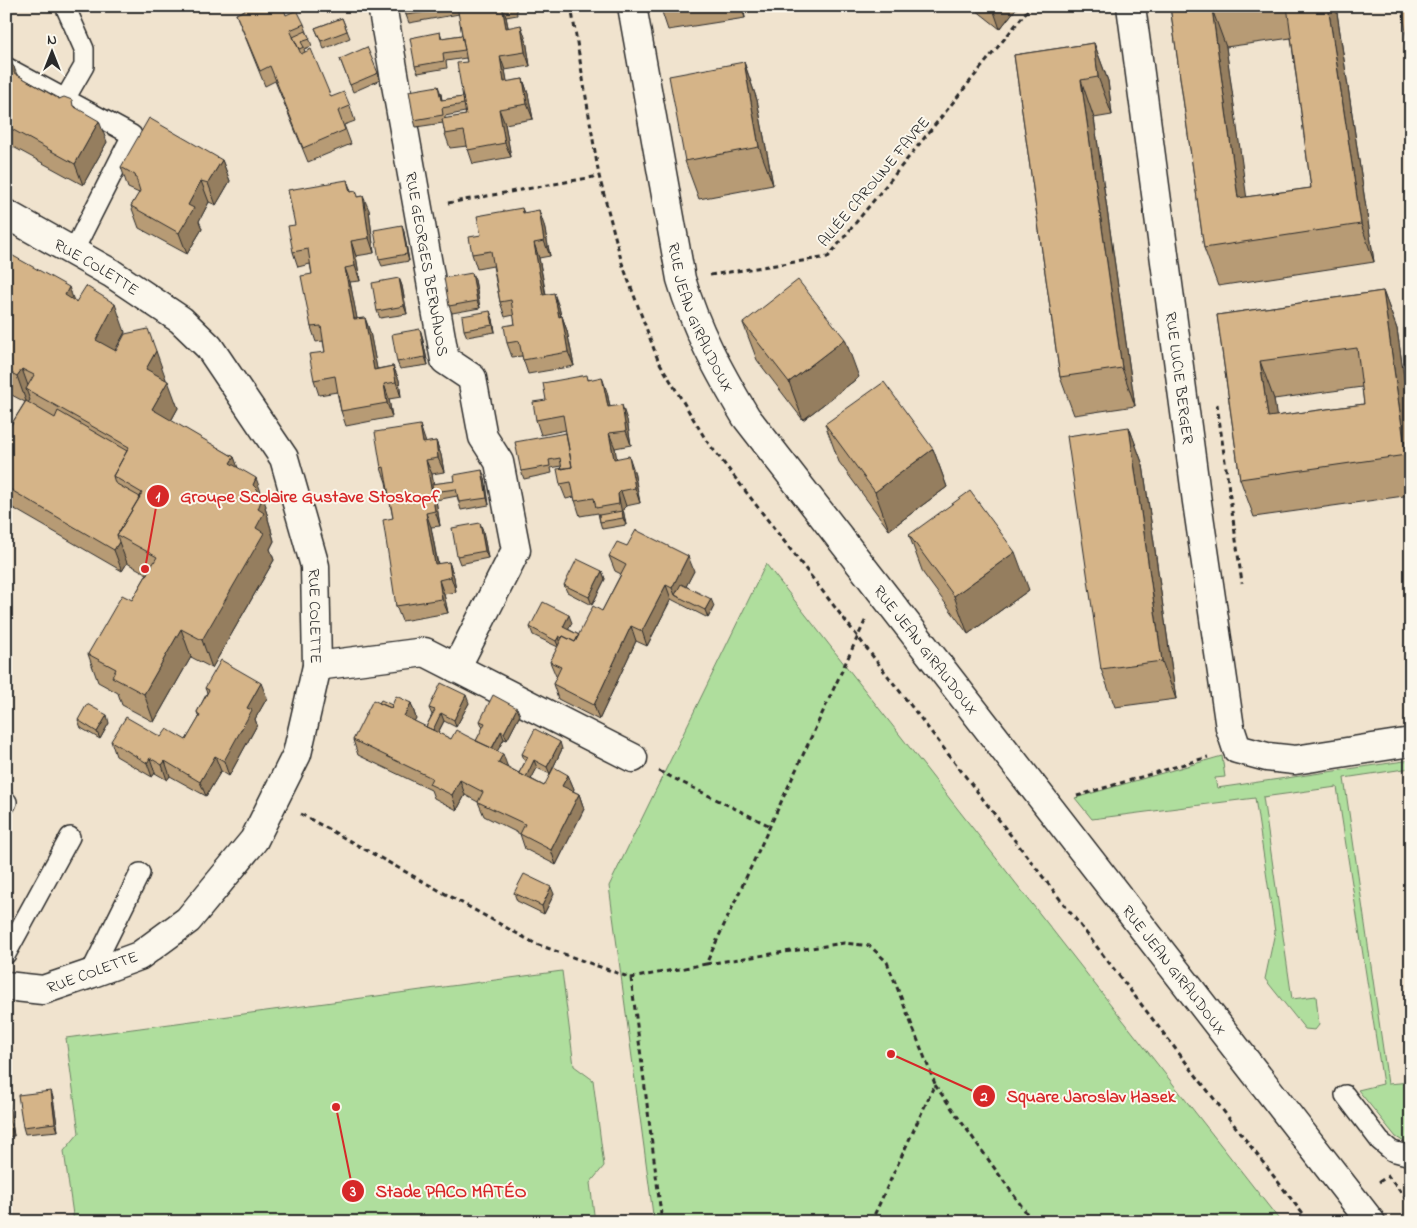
<svg xmlns="http://www.w3.org/2000/svg" width="1417" height="1228" viewBox="0 0 1417 1228" font-family="'Indie Flower',sans-serif">
<rect width="100%" height="100%" fill="#f0e3ce"/>
<filter id="ink" filterUnits="userSpaceOnUse"><feTurbulence type="fractalNoise" baseFrequency=".02" numOctaves="2"/><feDisplacementMap in="SourceGraphic" scale="10" xChannelSelector="R" yChannelSelector="G"/><feConvolveMatrix kernelMatrix="1 2 1 2 8 2 1 2 1" color-interpolation-filters="sRGB"/></filter>
<g filter="url(#ink)">
<path fill="#afde9d" stroke="#6d8464" d="M766,564l515,658h-627l-45,-336z
M1222,756l3,21 -10,1 2,10 194,-28v8l-67,10 44,306 23,-2v64l-15,-9 -38,-47 25,-6 -46,-297 -74,10 29,202 24,-3 3,29 -4,5 -10,-1 -40,-50 10,-47 -20,-134 -163,21 -17,-21z
M562,971l12,95 19,14 11,86 -14,17 5,39h-521l-10,-71 15,-18 -13,-95z"/>
<g fill="none" stroke-linecap="round" stroke-linejoin="round">
<g stroke="#2b2b2b" stroke-width="22">
<path id="service" d="M65,6l19,43v17l-19,33
M6,67l126,68 -59,117
M6,804l1,-2
M6,954l64,-117
M90,974l50,-101
M1345,1095l35,46 12,10 19,5"/>
</g>
<g stroke="#2b2b2b" stroke-width="31">
<g id="minor">
<path id="s1" d="M382,6l63,354 27,18 11,59 16,25 17,88 -60,118"/>
<path id="s2" d="M1131,6l66,496 33,226 7,21 30,8 28,3 116,-18"/>
<path id="s3" d="M6,214l105,59 70,47 28,27 75,111 31,108 2,100 -20,88 -43,86 -66,80 -49,36 -49,18 -47,16 -37,-4"/>
<path d="M317,666l108,-14 208,106"/>
</g>
</g>
<g stroke="#2b2b2b" stroke-width="31">
<g id="tertiary">
<path id="s4" d="M632,6l49,273c15,51 38,93 65,138l625,805"/>
</g>
</g>
<path stroke="#2b2b2b" stroke-width="3" stroke-dasharray="5 4" stroke-linecap="butt" d="M571,6l28,170 23,87 36,97 48,80 603,782
M448,203l151,-27
M710,275l118,-18 203,-251
M1217,404l25,179
M659,771l111,55
M1077,796l131,-39
M301,814l235,130 95,34 75,-14 160,-345
M706,964l138,-21 26,3 17,16 48,122 -64,138
M631,978l31,244
M935,1085l98,137
M1379,1182l9,-6 23,29"/>
<use href="#service" stroke="#fbf7ec" stroke-width="19"/>
<use href="#minor" stroke="#fbf7ec" stroke-width="28"/>
<use href="#tertiary" stroke="#fbf7ec" stroke-width="28"/>
</g>
<path fill="#b79b75" stroke="#2b2b2b" fill-rule="evenodd" d="M405,6h111l1,9 -11,2 2,10 18,13 4,26 -25,4 2,12 16,-3 5,15 5,25 -28,5 6,33 -38,7 -6,-18 -17,2 -5,-14 -2,-11 -27,4 -2,-7 27,-26 1,6 21,-3 4,-35 -1,-4 -20,3 1,7 -29,5 -3,-7 25,-34 2,6 20,-3 -3,-21 -50,9 -3,-8zM465,112l1,3 -21,4v-3z
M660,6h83l2,12 -77,12z
M971,6h47l-18,23z
M1170,6h166l38,256 -156,24 -14,-38zM1291,38l20,150 -65,9 -20,-150z
M236,14l50,1 18,9 8,22 -8,3 1,3 26,45 19,9 5,15 -11,4 7,19 -43,18 -33,-81 -10,5z
M342,18l8,20 -26,11 -9,-21z
M1094,43l14,38 4,34 -18,3 41,288 -61,9 -14,-38 -46,-322z
M340,59l38,14 2,7 -27,12z
M744,62l13,38 16,85 -74,14 -14,-38z
M6,64l8,3 3,8 58,32 32,35 -24,43 -77,-42z
M222,160l8,21 -14,24 -7,-3 -10,19 3,8 -15,25 -48,-26 -8,-22 8,-13 -11,-5 -7,-21z
M356,191l2,5 11,14 5,43 -18,3 4,25 -10,1 7,37 8,-1 5,14 7,37 16,-3 6,14 2,17 -12,2 3,18 -46,9 -5,-15 -4,-19 -18,3 -5,-15 11,-28 -2,-11 -7,1 -5,-15 1,-53 -2,-10 -12,3 -5,-15 59,-60z
M522,208l2,5 20,12 6,31 -11,2 7,36 13,13 2,9h1l5,15 7,35 -46,8 -6,-18 -10,1 -5,-14 8,-19 -1,-9 -9,2 -5,-15 -7,-36 -16,3 -5,-15z
M402,225l2,7 5,29 -27,5 -3,-7z
M6,252l68,48 51,32 -10,18 51,29v1l12,28 -7,13 63,36 3,10 29,39 -1,2 3,9v2l3,10v1l3,11 -4,8 4,11 -62,108 -21,-11 -37,65 -32,-17 -4,-12 -20,-11 -10,-28 44,-54 15,-26 -20,-11 -5,8 -116,-67v-71l19,-31 -19,-10z
M399,278l3,8 5,28 -27,4 -3,-7z
M475,280l5,28 -28,5 -3,-7z
M1383,291l14,38 14,97v69l-157,22 -14,-38 -23,-164zM1362,387l2,17 -88,12 -2,-17z
M493,319l2,13 -28,5 -3,-7z
M743,323l116,54 -56,43 -46,-60z
M420,329l2,7 6,29 -28,4 -3,-7z
M589,379l18,13 3,15 17,13 4,25 -16,3 1,10 18,13 6,32 -14,3 -3,3 3,16 -24,4 -2,-7 -2,-9 -18,3 -6,-19 -8,2 -6,-15 2,-15 -1,-3 -10,2 1,5 -28,6 -3,-8 45,-38v-3l-25,5 -5,-15 10,-20z
M825,424l108,25 14,38 -58,43 -50,-68z
M1129,427l14,38 33,234 -61,8 -14,-38z
M425,440v3l11,-2 5,14 3,17 -12,2 1,10 52,-6 4,27 -28,5 -4,-14 -21,4 4,26 -9,1 7,37 11,-2 5,15 2,15 -12,2 4,19 -46,8 -6,-15 -3,-88 -7,-36 -5,-14z
M480,523l3,8 5,27 -28,6 -3,-8z
M909,535l120,55 -61,44 -45,-61z
M627,546l67,25 -8,15 28,20 -6,12 -37,-19 -24,47 -11,-5 -37,79 -41,-21 -5,-15 4,-7 -1,-1 -6,-14 8,-15 -25,-12 -3,-8 42,-4 -4,6 11,6 23,-24 19,-37 -6,-3 -6,-15z
M602,571l3,8 -13,26 -25,-13 -3,-7z
M205,688l62,10 -12,21 2,6 -28,51 -8,-5 -15,25 -36,-20 -3,4 -12,-7 -3,4 -36,-21 -5,-15 50,-4 25,3 13,-22 -2,-6 10,-19z
M379,703l13,2 19,-2 5,15 -2,3 12,6 6,-12 -3,-7 40,-5 -13,24 -12,-6 -6,12 13,6 25,2 7,-13 -3,-7 40,-6 -13,25 -3,-1 -7,12 11,16 11,6 6,-11 -3,-8 40,-5 -12,25 -13,-6 -6,11 13,7 24,-11 6,14 -1,2 6,3 5,15 -28,56 -31,-16 -5,-15 -36,-18 -6,-14 -13,-7 -8,15 -23,-12 -3,-8 -73,-35 -5,-15z
M78,720l31,3 -9,16 -19,-11z
M514,893l40,1 -10,20 -27,-13z
M51,1091l2,7 5,33 -33,3 -2,-7z
M6,1095l3,9 5,32 -8,1z"/>
<path fill="#957e5f" stroke="#2b2b2b" d="M502,6l4,11 5,25 -5,-14z
M741,6h2l2,12z
M992,6h26l-18,23z
M1328,6h8l38,256 -13,-38z
M1212,9l14,38 26,189 -14,-38z
M521,25l5,15 4,26 -5,-14z
M1094,43l14,38 4,34 -14,-38z
M500,56l5,14 5,27 -6,-15z
M744,62l13,38 16,85 -14,-38z
M523,79l5,15 5,25 -6,-15z
M1081,80l13,38 41,288 -13,-38z
M438,86l3,8 2,14 -2,-8z
M499,109l6,15 6,33 -6,-14z
M99,121l8,21 -24,43 -8,-21z
M222,160l8,21 -14,24 -8,-22z
M347,180l5,14 -2,-2z
M201,181l8,21 -10,19 3,8 -15,25 -8,-21 9,-28z
M363,196l6,14 5,43 -5,-15z
M539,210l5,15 6,31 -6,-15z
M402,225l2,7 5,29 -2,-7z
M351,241l5,15 4,25 -5,-15z
M534,243l5,15 9,51 -5,-14z
M345,268l5,14 10,52 -6,-15z
M472,273l3,7 5,28 -3,-7z
M399,278l3,8 5,28 -3,-8z
M69,287l10,28 -14,-20z
M1383,291l14,38 14,97v41l-5,-12z
M554,293l5,14 5,24 -5,-14z
M115,304l10,28 -19,35 -10,-27z
M490,311l3,8 2,13 -2,-7z
M562,316l5,15 7,35 -6,-14z
M365,318l5,14 10,52 -6,-14z
M420,329l2,7 6,29 -3,-8z
M845,339l14,38 -56,43 -14,-38z
M156,351l10,28 -10,17 -10,-27z
M1260,361l14,38 8,56 -14,-38z
M393,366l6,14 2,17 -5,-15z
M22,369l8,22 -4,-2 4,11 -3,4 -10,-28z
M602,377l5,15 6,30 -5,-15z
M168,381l10,27 -16,29 -10,-28z
M384,384l5,15 3,18 -5,-14z
M622,405l5,15 4,25 -5,-14z
M420,425l5,15 3,18 -5,-15z
M1129,427l14,38 33,234 -14,-38z
M609,433l6,15 4,25 -5,-14z
M436,441l5,14 3,17 -6,-14z
M933,449l14,38 -58,43 -14,-38z
M629,456l5,15 6,32 -5,-15z
M234,457l10,27 -14,-21z
M426,460l6,14 3,18h-2l3,8 4,26 -5,-15z
M482,470l3,8 4,27 -2,-7z
M256,478l10,28 -1,2 3,9v2l3,10v1l3,11 -4,8 4,11 -62,108 -10,-28 54,-112 -1,-31 -2,-12z
M621,491l5,15 -3,3 3,16 -3,-7 -5,-24z
M426,513l5,14 9,52 -5,-15z
M480,523l3,8 5,27 -3,-7z
M119,542l8,21 -5,8 -8,-21z
M1015,552l14,38 -61,44 -14,-38z
M688,556l6,15 -14,27 -5,-3 -3,-7z
M449,562l5,15 2,15 -5,-15z
M602,571l3,8 -13,26 -3,-8z
M439,580l5,14 4,19 -6,-14z
M666,585l5,14 -24,47 -5,-15z
M711,599l3,7 -6,12 -3,-8z
M569,615l3,8 -6,11 -3,-7z
M631,626l5,15 -37,79 -5,-15z
M181,629l10,28 -37,65 -10,-28z
M559,636l2,8 -2,4 -3,-7z
M261,683l6,15 -12,21 2,6 -28,51 -5,-15 23,-53z
M466,695l3,8 -13,24 -2,-7z
M411,703l5,15 -7,13 -5,-15z
M517,708l3,7 -13,25 -3,-7z
M441,713l3,8 -11,21 -3,-7z
M107,715l2,8 -9,16 -3,-7z
M501,731l3,8 -12,22 -2,-8z
M560,742l2,7 -12,25 -3,-7z
M503,754l5,14 -10,-5z
M215,756l6,15 -15,25 -6,-14z
M150,758l5,15 -3,4 -5,-14z
M534,760l3,8 -11,21 -2,-8z
M165,761l5,15 -3,4 -5,-15z
M568,775l6,14 -6,12 -6,-15z
M460,780l5,15 -8,15 -5,-15z
M579,794l5,15 -28,56 -5,-15z
M551,887l3,7 -10,20 -2,-8z
M51,1091l2,7 5,33 -3,-8z
M6,1095l3,9 5,32 -7,-22z"/>
<path fill="#d5b488" stroke="#2b2b2b" fill-rule="evenodd" d="M254,6h29l3,9 11,-5 7,14 -14,6 11,24 10,-5 20,48 13,-5 6,14 -12,5 7,19 -42,18 -33,-82 -10,5 -24,-57z
M405,6h27l2,5 -28,4z
M457,6h45l4,22 15,-3 4,27 -25,4 4,26 19,-3 4,25 -28,5 6,34 -37,7 -4,-19 -19,3 -3,-15 24,-4 -9,-52 10,-1z
M1170,6h64l-22,3 26,189 73,-10 -24,-182h41l33,218 -157,24z
M1402,6h9v59z
M342,18l5,13 -26,10 -6,-13z
M306,31l4,8 -9,3 3,5 -5,2 -6,-12z
M440,32l1,6 21,-3 3,15 -22,3 1,8 -29,5 -5,-28z
M1094,43l4,34 -17,3 41,288 -62,9 -46,-322z
M367,47l11,26 -28,12 -10,-26z
M10,62l4,5v6l45,26 5,-2 8,3 1,6 26,15 -24,43 -69,-38v-62z
M744,62l15,85 -74,14 -16,-85z
M438,86l3,14 22,-3 1,7 -22,4 1,7 -29,5 -5,-29z
M149,118l73,42 -14,23 -7,-2 -13,24 6,3 -15,25 -48,-27 9,-15 -5,-16 -14,-8z
M347,180l3,12 6,-1 1,6 6,-1 6,42 -18,3 4,25 -10,2 9,51 11,-1 9,52 19,-4 3,16 -12,2 3,19 -46,8 -6,-35 -21,4 -5,-26 16,-2 -4,-26 -10,1 -10,-51 11,-2 -4,-25 -15,3 -5,-26 7,-1 -7,-35z
M522,208l1,5 16,-3 5,31 -10,2 9,52 11,-2 5,24 3,-1 6,36 -45,8 -4,-19 -12,2 -3,-17 11,-2 -4,-24 -11,2 -9,-51 -19,3 -3,-17 12,-2 -4,-19z
M402,225l5,29 -28,5 -5,-29z
M6,252l63,35 -4,8 11,7 10,-16 29,18 -19,36 20,11 9,-17 23,-5 8,22 -10,18 22,12 -16,28 82,48 -4,6 26,15 -3,7 5,5 -3,7 6,4 -3,8 6,4 -8,15 8,5 -62,107 -21,-11 -37,65 -32,-17 4,-8 -28,-15 34,-59 10,5 25,-43 -40,-22 25,-42 -29,-17 16,-29 -103,-58 8,-14 -12,-6 -5,7 -11,-6z
M472,273l5,28 -28,5 -5,-28z
M399,278l5,28 -27,5 -5,-28z
M798,280l47,59 -56,43 -46,-59z
M1383,291l23,164 -166,24 -23,-164zM1357,348l7,56 -96,13 -8,-56z
M490,311l3,14 -29,5 -2,-14z
M420,329l5,28 -28,5 -5,-28z
M587,375l1,5 14,-3 6,30 14,-2 4,26 -17,2 5,26 15,-3 6,32 -14,3 -3,3 1,10 -23,4 -2,-10 -19,3 -4,-19 -11,2 -3,-15 15,-2 -9,-52 -27,5 -3,-18 13,-2 -3,-17z
M884,382l49,67 -58,43 -50,-68z
M26,401l29,17 3,-7 69,40 -14,25 2,7 25,14 -23,38 2,7 -5,8 -108,-63v-54z
M420,425l3,18 13,-2 2,17 -12,2 9,51 -9,2 9,51 14,-2 2,15 -12,3 3,19 -46,7 -13,-86 10,-2 -9,-51 -3,1 -6,-36z
M1129,427l33,234 -61,8 -34,-233z
M566,433l6,34 -10,2 -2,-11 -11,2 1,6 -29,5 -6,-29z
M482,470l5,28 -28,4 -3,-13 -23,3 -1,-8 23,-3 -1,-6z
M970,491l45,61 -61,44 -45,-61z
M622,511l1,7 -23,4 -1,-7z
M480,523l5,28 -28,5 -5,-28z
M636,530l52,26 -16,32 -6,-3 -24,46 -11,-5 -37,79 -41,-21 8,-17 -11,-5 13,-26 12,6 18,-36 9,5 24,-46 -17,-9 8,-14 10,4z
M577,559l25,12 -13,26 -25,-12z
M681,584l30,15 -6,11 -30,-15z
M543,602l26,13 -6,12 16,8 -4,7 -12,-6 -1,2 -3,-2 -3,5 -26,-14z
M221,660l40,23 -14,25 5,2 -28,51 -9,-5 -15,26 -35,-21 -3,4 -12,-7 -3,5 -36,-22 15,-24 35,20 6,-8 19,11 14,-24 -3,-4 12,-22 -4,-2z
M441,683l25,12 -12,25 -13,-7 -8,17 -7,-3 9,-17 -6,-2z
M493,695l24,13 -13,25 -3,-2 -9,17 -16,-7 9,-18 -5,-2z
M396,696l15,7 -7,13 47,23 5,-9 9,5 38,19 -5,9 46,23 10,-19 14,8 -6,11 17,8 -28,56 -31,-16 5,-10 -47,-22 5,-10 -23,-12 -8,15 -23,-11 3,-6 -79,-38 20,-40 18,8z
M381,700l11,5 -1,3 -12,-5z
M87,704l20,11 -10,17 -19,-12z
M535,729l25,13 -13,25 -13,-7 -8,17 -7,-4 9,-16 -6,-3z
M524,874l27,13 -9,19 -28,-13z
M51,1091l4,32 -32,4 -5,-32z
M1219,1218v4h-11z"/>
</g>
<g text-anchor="middle" stroke-width="4" stroke-linejoin="round" paint-order="stroke">
<g font-size="16" fill="#2b2b2b" stroke="#fbf7ec">
<text transform="translate(873 181) rotate(-50)" y="6">ALLÉE CAROLINE FAVRE</text>
<text dy="6" stroke="none"><textPath href="#s1" startOffset="262">RUE GEORGES BERNANOS</textPath></text>
<text dy="6" stroke="none"><textPath href="#s3" startOffset="105">RUE COLETTE</textPath></text>
<text dy="6" stroke="none"><textPath href="#s4" startOffset="320">RUE JEAN GIRAUDOUX</textPath></text>
<text dy="6" stroke="none"><textPath href="#s2" startOffset="375">RUE LUCIE BERGER</textPath></text>
<text dy="6" stroke="none"><textPath href="#s3" startOffset="540">RUE COLETTE</textPath></text>
<text dy="6" stroke="none"><textPath href="#s4" startOffset="725">RUE JEAN GIRAUDOUX</textPath></text>
<text dy="6" stroke="none"><textPath href="#s4" startOffset="1130">RUE JEAN GIRAUDOUX</textPath></text>
<text transform="translate(92 971) rotate(-20)" y="6">RUE COLETTE</text>
</g>
</g>
<path fill="none" stroke="#d62828" stroke-width="2" d="M145 569L158 496M891 1054L984 1096M336 1107L353 1191"/>
<g fill="#d62828" stroke="#fbf7ec" stroke-width="2">
<circle cx="145" cy="569" r="5"/>
<circle cx="891" cy="1054" r="5"/>
<circle cx="336" cy="1107" r="5"/>
<circle cx="158" cy="496" r="12"/>
<circle cx="984" cy="1096" r="12"/>
<circle cx="353" cy="1191" r="12"/>
</g>
<g font-size="15" text-anchor="middle" font-weight="bold" fill="#fff">
<text x="158" y="501">1</text>
<text x="984" y="1101">2</text>
<text x="353" y="1196">3</text>
</g>
<g font-size="18" text-anchor="middle" font-weight="bold" fill="#d62828" stroke="#fbf7ec" stroke-width="4" stroke-linejoin="round" paint-order="stroke">
<text x="310" y="502">Groupe Scolaire Gustave Stoskopf</text>
<text x="1091" y="1102">Square Jaroslav Hasek</text>
<text x="451" y="1197">Stade PACO MATÉO</text>
</g>
<rect width="1417" height="1228" fill="none" stroke="#fbf7ec" stroke-width="25"/>
<rect x="12" y="12" width="1392" height="1203" fill="none" stroke="#2b2b2b" stroke-width="2" filter="url(#ink)"/>
<g transform="translate(52 52)" stroke="#fbf7ec" stroke-width="4" paint-order="stroke">
<path d="M0-4L9 19L0 12L-9 19Z" fill="#2b2b2b"/>
<text y="-8" font-size="14" font-weight="bold" text-anchor="middle" fill="#2b2b2b">N</text>
</g>
</svg>
